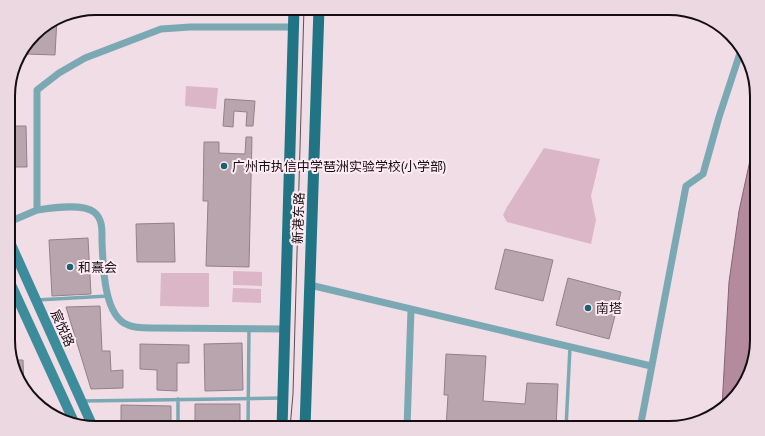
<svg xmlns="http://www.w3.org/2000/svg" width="765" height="436" viewBox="0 0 765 436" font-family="'Asap Condensed','Noto Sans SC',sans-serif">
<rect width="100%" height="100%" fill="#f1dde6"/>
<path fill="#dbb6c7" d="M186,86l32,2 -2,21 -31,-3z
M544,148l56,11 -9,37 5,24 -5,24 -84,-22 -4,-7 4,-8z
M233,271l29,1v14l-29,-1z
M161,273h48v34l-49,-1z
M233,288l28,1v14l-29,-1z"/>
<path fill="#b48a9d" stroke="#846573" d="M757,128v217l-12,39 -23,23 7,-125 10,-71z"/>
<path fill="#b8a5ad" stroke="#938189" d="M168,8h50v7h-50z
M57,18l-2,37 -29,-1v-8l12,-16z
M225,99l30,2 -2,25h-7l1,-14 -13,-1 -1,16 -10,-1z
M9,126h17l1,41h-18z
M246,137h6l-3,130 -43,-1 2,-65h-5l1,-59h15v11l26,1z
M174,223l1,39h-38l-1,-38z
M88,238l3,56 -39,2 -3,-56z
M505,249l48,11 -10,41 -48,-12z
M568,278l53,14 -12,47 -53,-14z
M100,306l2,45h8l1,20 12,-1v18l-32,1 -25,-82z
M242,343l1,47 -38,1 -1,-47z
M140,344l49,1v18h-12v28l-20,-1v-20l-17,-1z
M446,354l40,2 -3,45 42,3 2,-21 31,1 -2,44h-110l2,-33h-4z
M12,360h11l1,28h-1z
M195,404h45v24h-45z
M121,405l50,1v22h-50z"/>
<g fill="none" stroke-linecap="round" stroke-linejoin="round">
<path stroke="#7aa9b4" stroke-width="3.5" d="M37,300l71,-4
M178,399v29
M82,401l200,-3
M248,428l1,-99
M566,428l4,-81"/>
<path stroke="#7aa9b4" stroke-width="7" d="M37,210c14,-2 45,-7 57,2 9,7 8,19 8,29 1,22 1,75 26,84 7,3 15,3 22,3l134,1
M9,222l28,-12v-120l22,-17 26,-15 76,-29 29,-2h103
M310,285l341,81
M407,428l4,-119
M640,428l46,-242 17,-12 16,-57 23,-70"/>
<path stroke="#3d8c9c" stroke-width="10" d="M9,240l84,187
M9,280l65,142"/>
<path stroke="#217484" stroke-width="11" d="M282,428l12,-420
M305,428l14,-420"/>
<path stroke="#5c5156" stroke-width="1" d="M290,428l3,-34 11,-386"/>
</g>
<g fill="#196271" stroke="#feeaf3" stroke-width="1.5">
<circle cx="224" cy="166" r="4"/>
<circle cx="70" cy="267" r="4"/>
<circle cx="588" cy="308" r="4"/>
</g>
<g text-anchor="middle" stroke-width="4" stroke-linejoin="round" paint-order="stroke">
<g font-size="13" fill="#140e11" stroke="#feeaf3" text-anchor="start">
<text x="232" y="171">广州市执信中学琶洲实验学校(小学部)</text>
<text x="78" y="272">和熹会</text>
<text x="596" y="313">南塔</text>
</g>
<g font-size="13" fill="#140e11" stroke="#feeaf3">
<text transform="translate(298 218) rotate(-88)" y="5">新港东路</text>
<text transform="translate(63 328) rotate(66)" y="5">宸悦路</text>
</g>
</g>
<path d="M0 0H765V436H0ZM96 15H669A81 81 0 0 1 750 96V340A81 81 0 0 1 669 421H96A81 81 0 0 1 15 340V96A81 81 0 0 1 96 15Z" fill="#ebd8e1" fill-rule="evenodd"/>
<path fill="none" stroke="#140e11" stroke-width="2" d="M96 15H669A81 81 0 0 1 750 96V340A81 81 0 0 1 669 421H96A81 81 0 0 1 15 340V96A81 81 0 0 1 96 15Z"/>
</svg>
